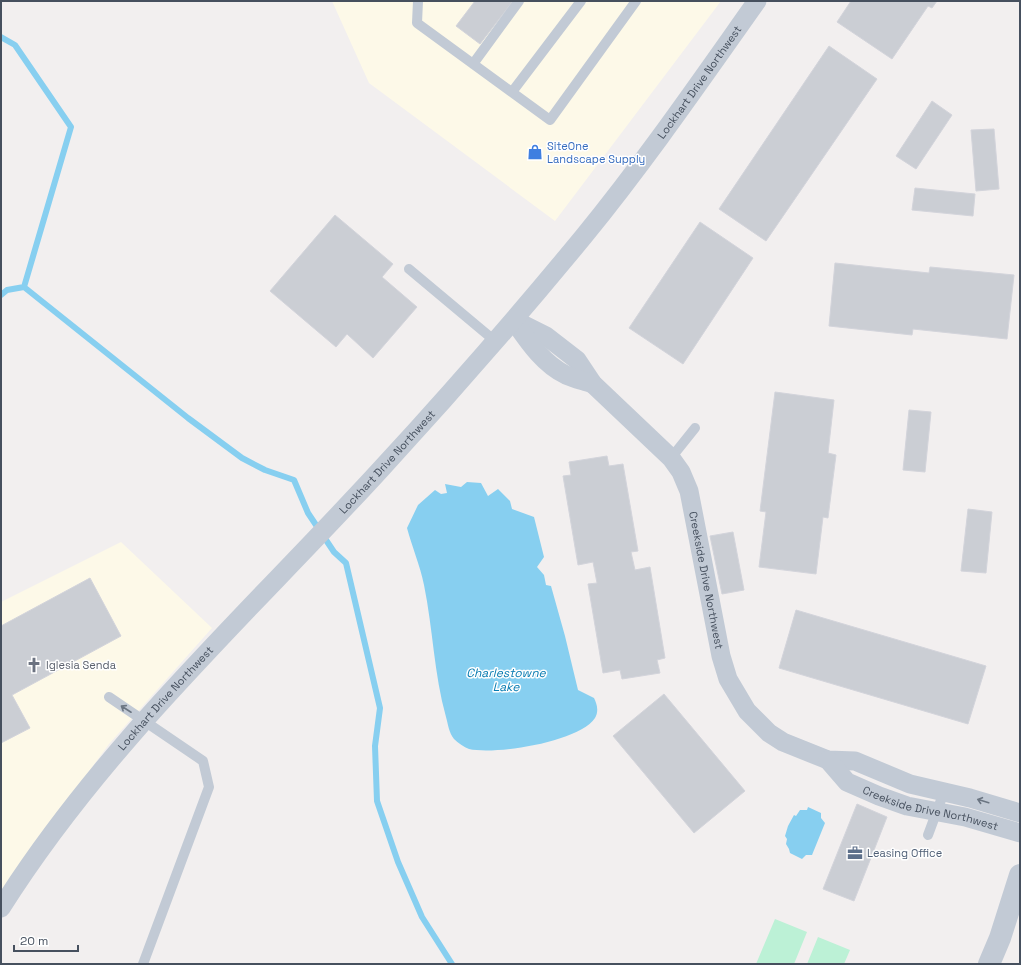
<svg xmlns="http://www.w3.org/2000/svg" width="1021" height="965" viewBox="0 0 1021 965" font-family="'Space Grotesk',sans-serif">
<rect width="100%" height="100%" fill="#f2efef"/>
<path fill="#fdf9e8" d="M332,1h389l-166,220 -186,-138z
M121,542l91,86 -103,116 -108,147v-289z"/>
<path fill="#bcf1d6" d="M775,919l32,13 -13,32h-38z
M818,937l32,13 -6,14h-37z"/>
<path fill="#87cff0" d="M467,482l14,1 7,13 10,-7 12,12 2,8 22,8 10,40 -7,10 7,8 2,10 5,1 14,50 13,54 16,8c3,6 5,13 1,20 -16,24 -99,37 -126,31 -5,-2 -11,-6 -15,-10 -5,-6 -6,-15 -8,-22 -12,-43 -13,-88 -22,-132 -4,-20 -12,-38 -17,-57l11,-23 17,-15 6,4 6,-1 -2,-9 16,3z
M808,807l13,6v5l4,5 -13,32h-6l-4,4 -12,-6 -1,-4 -3,-5 1,-5 -2,-3 3,-10 6,-11 2,1 4,-6h7z"/>
<g fill="none" stroke-linecap="round" stroke-linejoin="round">
<path stroke="#87cff0" stroke-width="6" d="M1,37l14,8 56,82 -47,160
M1,295l6,-5 17,-3 164,131 54,40 23,12 29,10 14,33 26,39 12,11 34,145 -5,38 2,55 21,61 24,55 30,47"/>
</g>
<path fill="#cbced4" stroke="#d3d4db" d="M475,1h38l-33,43 -24,-18z
M851,1h86l-5,7 -4,-2 -36,53 -55,-37z
M829,46l48,33 -111,162 -47,-32z
M932,101l20,14 -36,54 -20,-13z
M994,129l5,60 -23,2 -5,-61z
M915,188l60,6 -2,22 -61,-6z
M335,215l58,49 -11,13 35,30 -44,51 -26,-24 -11,13 -66,-56z
M700,222l53,36 -70,106 -54,-36z
M835,263l94,10 1,-6 84,8 -7,64 -94,-10 -1,6 -83,-9z
M775,392l59,8 -6,53 8,2 -8,63 -5,-1 -7,57 -57,-7 7,-55 -6,-1z
M909,410l22,2 -6,60 -22,-2z
M607,456l2,10 14,-2 15,87 -7,1 4,18 15,-3 15,91 -8,2 3,13 -38,6 -2,-9 -17,3 -15,-89 9,-1 -4,-21 -15,3 -15,-89 8,-1 -2,-13z
M968,509l24,3 -6,61 -25,-2z
M733,532l11,58 -22,4 -12,-58z
M90,578l31,58 -109,59 18,33 -29,15v-117z
M796,610l190,56 -18,58 -189,-56z
M664,694l81,97 -51,42 -81,-97z
M857,804l30,13 -33,84 -31,-12z"/>
<g fill="none" stroke-linecap="round" stroke-linejoin="round">
<path stroke="#c2cad5" stroke-width="10" d="M418,1l-1,22 133,97 86,-119
M473,64l46,-63
M512,92l69,-91
M409,269l86,72
M671,458l24,-30
M109,697l94,64 6,26 -66,177
M928,835l16,-43"/>
<g stroke="#c2cad5" stroke-width="19">
<path id="s1" d="M514,320l32,16 31,24 16,24 78,74 10,14 8,19 32,165 7,23 19,32 22,22 14,9 45,18 27,1 55,23 60,14 50,15"/>
<path d="M514,321c14,20 29,43 52,54 9,4 19,6 27,9"/>
<path id="s2" d="M828,760l19,22 32,14 28,10 58,11 55,16"/>
<path id="s3" d="M1,908c104,-165 249,-296 380,-439 70,-76 138,-154 203,-233 62,-76 117,-156 173,-235"/>
</g>
<path stroke="#c2cad5" stroke-width="22" d="M989,964l11,-26 20,-63"/>
</g>
<defs><path id="oneway-shaft" d="M-6 0H5M1.5-3L5.5 0L1.5 3" fill="none" stroke-width="1.6" stroke-linecap="round" stroke-linejoin="round"/></defs>
<g stroke="#6b7582">
<use href="#oneway-shaft" transform="translate(126 709) rotate(-147)"/>
<use href="#oneway-shaft" transform="translate(983 801) rotate(-163)"/>
</g>
<defs>
<g id="shop-bare" transform="scale(1.2)"><path d="M-5-2.5h2.3a2.7 3.5 0 0 1 5.4 0H5L5.5 6h-11ZM-1.5-2.5h3a1.5 2.3 0 0 0-3 0Z" fill="#3f7fe0" stroke="#fff" stroke-width="2.5" paint-order="stroke"/></g>
<g id="church-bare" transform="scale(1.2)"><path d="M-1.2-6h2.4v3.5h3.3v2.4h-3.3V6h-2.4V-.1h-3.3v-2.4h3.3Z" fill="#6b7280" stroke="#fff" stroke-width="2.5" paint-order="stroke"/></g>
<g id="office-bare" transform="scale(1.2)"><path d="M-6-3h4V-5.5h4V-3h4V5H-6ZM-1-4.5V-3h2v-1.5ZM-6 0V1H6V0Z" fill="#5c6f8a" stroke="#fff" stroke-width="2.5" paint-order="stroke"/></g>
</defs>
<g fill-rule="evenodd">
<use href="#shop-bare" x="535" y="152"/>
<use href="#church-bare" x="34" y="665"/>
<use href="#office-bare" x="855" y="853"/>
</g>
<g text-anchor="middle" stroke-width="3" stroke-linejoin="round" paint-order="stroke">
<g font-size="11" fill="#46505e" stroke="#fff">
<text dy="4" stroke="none"><textPath href="#s3" startOffset="1083">Lockhart Drive Northwest</textPath></text>
<text dy="4" stroke="none"><textPath href="#s3" startOffset="591">Lockhart Drive Northwest</textPath></text>
<text dy="4" stroke="none"><textPath href="#s1" startOffset="340">Creekside Drive Northwest</textPath></text>
<text dy="4" stroke="none"><textPath href="#s3" startOffset="267">Lockhart Drive Northwest</textPath></text>
<text dy="4" stroke="none"><textPath href="#s2" startOffset="117">Creekside Drive Northwest</textPath></text>
</g>
<g font-size="11" fill="#366cbe" stroke="#fff" text-anchor="start">
<text x="547" y="150">SiteOne<tspan x="547" dy="13">Landscape Supply</tspan></text>
</g>
<g font-size="11" fill="#5b616d" stroke="#fff" text-anchor="start">
<text x="46" y="669">Iglesia Senda</text>
</g>
<g font-size="11" fill="#4e5e75" stroke="#fff" text-anchor="start">
<text x="867" y="857">Leasing Office</text>
</g>
<g font-size="12" font-style="italic" fill="#067bb1" stroke="#fff">
<text x="506" y="677">Charlestowne<tspan x="506" dy="14">Lake</tspan></text>
</g>
</g>
<rect width="1021" height="965" fill="none" stroke="#46505e" stroke-width="4"/>
<path d="M14 945v6h64v-6" fill="none" stroke="#46505e" stroke-width="2"/>
<text x="20" y="945" font-size="12" fill="#46505e" stroke="#ffffff" stroke-width="3" paint-order="stroke">20 m</text>
</svg>
